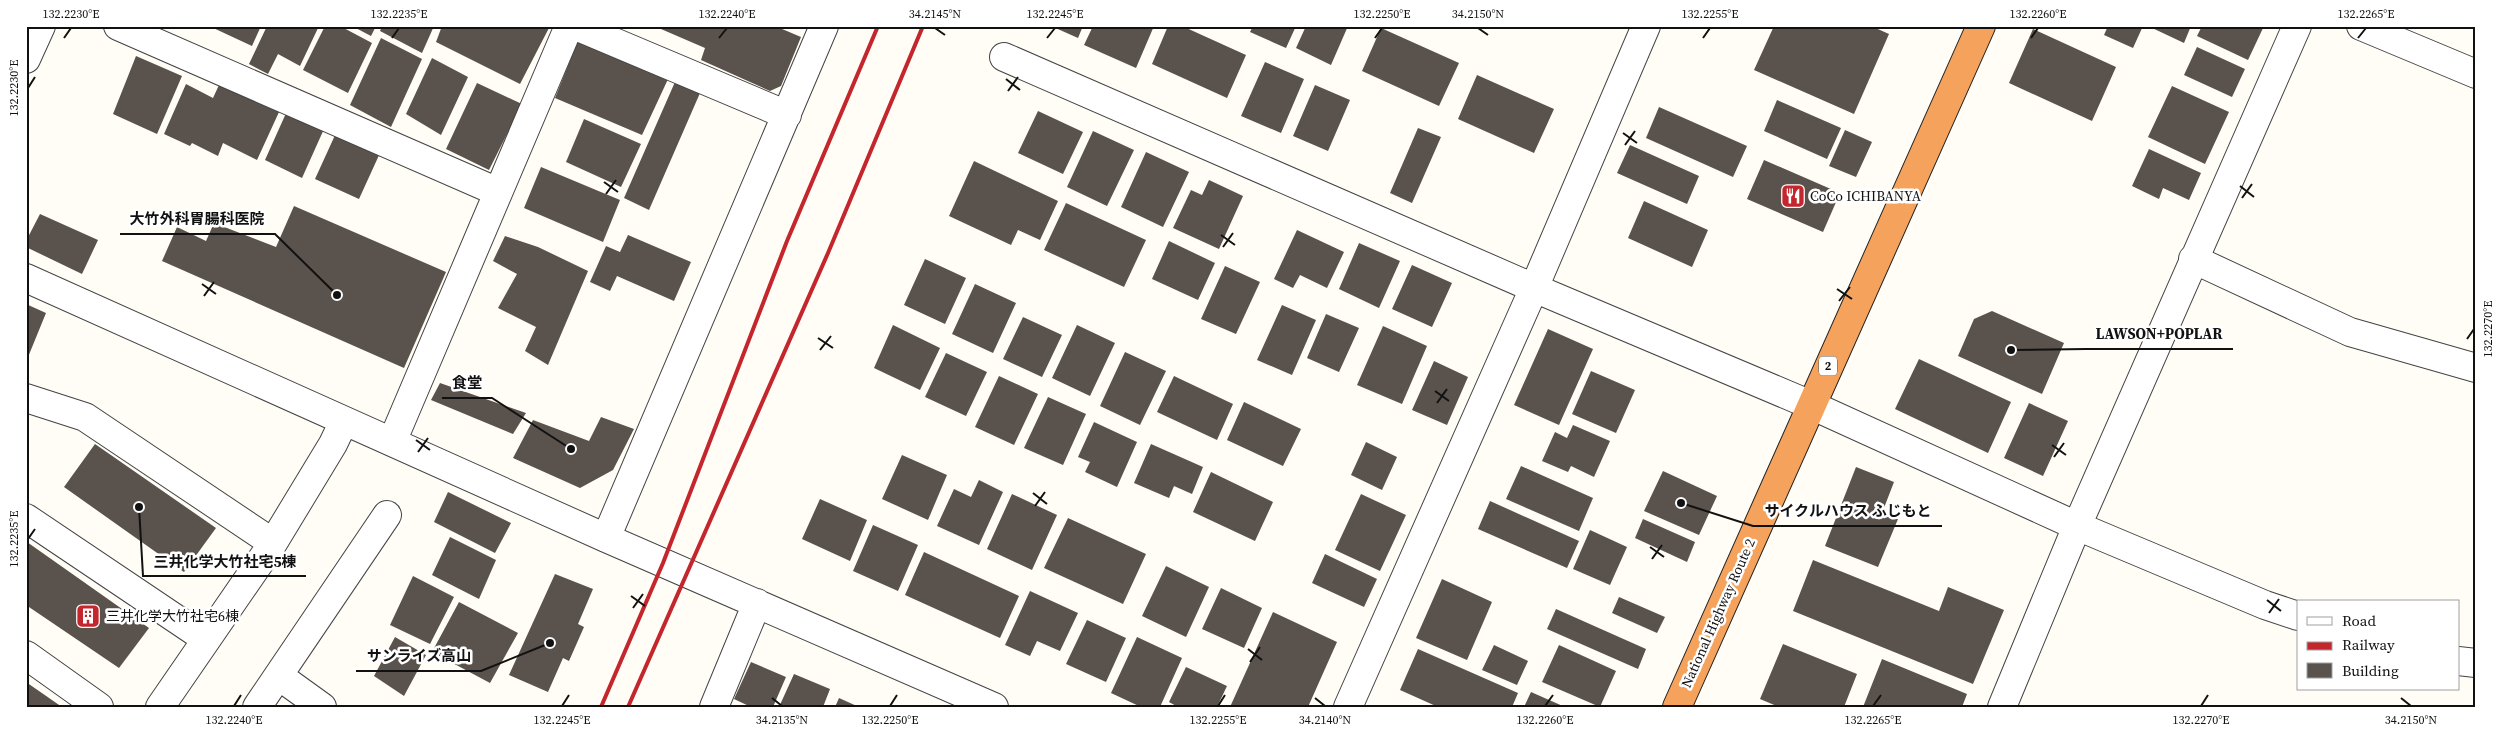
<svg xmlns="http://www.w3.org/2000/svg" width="2502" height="733" viewBox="0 0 2502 733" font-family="'Source Serif 4','Noto Sans JP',serif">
<rect width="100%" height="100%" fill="#fffdf5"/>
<path fill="#5a524d" d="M209,26h52l-9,20z
M267,26h52l-19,40 -22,-12 -10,20 -19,-10z
M325,26h15l32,17 -24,50 -45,-23z
M352,26h24l-5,10z
M382,26h52l-12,27 -42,-22z
M442,26h108l-30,58 -84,-42z
M654,26h121l26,11 -20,49 -11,5 -69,-31 4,-12z
M1051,26h32l-5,12z
M1093,26h61l-18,42 -52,-23z
M1168,26h14l64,29 -19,43 -75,-34z
M1253,26h43l-10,22 -36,-16z
M1306,26h42l-17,39 -35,-17z
M1774,26h97l18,8 -35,80 -100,-44z
M2108,26h35l-10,22 -29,-13z
M2148,26h43l-7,17z
M2202,26h62l-16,34 -51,-24z
M1381,28l78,35 -20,43 -77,-35z
M2033,29l83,38 -24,54 -83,-38z
M381,38l41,21 -31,68 -41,-22z
M579,38l90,39 -27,58 -87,-37z
M2197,47l48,22 -13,28 -48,-22z
M136,56l46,20 -25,58 -44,-20z
M432,58l36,19 -27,58 -35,-21z
M1265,62l39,17 -23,54 -40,-17z
M1477,75l77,34 -20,44 -76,-34z
M675,82l25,11 -51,117 -25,-12z
M477,83l45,21 -33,66 -43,-21z
M186,84l27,14 6,-13 60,27 -22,48 -34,-17 -5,13 -26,-13 -2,3 -26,-12z
M1315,85l35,15 -22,51 -35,-15z
M2172,86l57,26 -24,52 -57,-27z
M1777,100l64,28 -14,31 -63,-28z
M1659,107l88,39 -14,31 -87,-39z
M287,111l37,18 -22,49 -37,-18z
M1038,111l45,21 -20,42 -45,-21z
M584,119l57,25 -20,43 -55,-25z
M1418,128l23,9 -29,66 -22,-10z
M1845,130l27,12 -16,35 -27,-11z
M1093,131l41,19 -27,56 -40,-19z
M336,133l44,20 -21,46 -44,-20z
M1630,145l69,31 -12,28 -70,-31z
M2149,149l52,24 -12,27 -26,-12 -4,11 -27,-13z
M1146,152l43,20 -26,55 -42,-20z
M1764,160l76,33 -17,39 -76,-33z
M974,161l84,40 -18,39 -22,-10 -7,15 -62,-29z
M541,167l79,33 -17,42 -79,-34z
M1209,180l34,16 -24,53 -46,-21 18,-38 11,5z
M1644,201l64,29 -16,37 -64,-29z
M1066,203l80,37 -22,47 -80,-37z
M294,206l152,66 -42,96 -242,-107 15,-34 29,14 8,-18 62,24z
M40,214l58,26 -16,34 -56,-27v-6z
M1297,230l47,22 -17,36 -27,-13 -7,13 -19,-9z
M628,235l63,27 -17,39 -57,-25 -7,15 -20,-9 16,-36 14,6z
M505,236l33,11 50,24 -40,94 -23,-14 11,-24 -38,-19 19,-34 -24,-13z
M1169,241l46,22 -17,37 -46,-21z
M1359,243l41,18 -21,47 -40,-19z
M925,259l41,19 -21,46 -41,-19z
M1412,265l40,18 -20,44 -40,-18z
M1225,266l35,16 -24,52 -35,-15z
M975,284l41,19 -23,50 -41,-19z
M26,304l20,9 -20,49z
M1282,305l34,15 -24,55 -35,-15z
M1992,311l72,32 -22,51 -84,-38 16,-37z
M1326,314l33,14 -20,44 -32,-14z
M1023,317l39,18 -20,42 -39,-18z
M893,325l47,23 -20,42 -46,-22z
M1077,325l38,18 -25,53 -38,-18z
M1383,326l44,20 -25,58 -45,-19z
M1548,329l45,20 -34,76 -45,-20z
M1125,352l41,19 -26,54 -40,-19z
M946,353l41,19 -21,44 -41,-19z
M1919,359l92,43 -23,51 -93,-44z
M1434,361l34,16 -21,48 -35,-15z
M1591,371l44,19 -19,43 -44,-19z
M999,376l39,18 -24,51 -39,-18z
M1174,376l59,28 -16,36 -60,-28z
M440,383l86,30 -13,21 -82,-34z
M1048,397l38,17 -23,51 -39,-17z
M1244,402l57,27 -18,37 -56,-26z
M2029,403l39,18 -25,55 -39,-18z
M601,417l33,12 -21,41 -33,18 -67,-30 20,-38 56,21z
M1094,422l43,20 -20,45 -32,-15 5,-10 -12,-5z
M1573,425l37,16 -16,36 -23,-11 -3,6 -26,-11 13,-29 12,6z
M1366,442l31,15 -15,33 -31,-15z
M95,444l121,84 -32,44 -120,-85z
M1151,444l52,23 -11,27 -18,-8 -5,12 -35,-15z
M902,455l45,20 -19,45 -46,-21z
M1521,466l72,32 -14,33 -73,-32z
M1856,467l38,15 -12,31 16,6 -20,48 -53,-21z
M1663,471l54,25 -18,39 -55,-24z
M1211,472l62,30 -18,39 -62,-29z
M979,480l24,12 -24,53 -42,-19 17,-37 17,8z
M448,492l63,31 -16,30 -61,-31z
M1012,494l45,21 -25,55 -45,-21z
M1361,494l45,21 -26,56 -45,-21z
M820,499l47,21 -17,41 -48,-22z
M1490,501l89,40 -12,27 -89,-39z
M1068,518l78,36 -23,50 -79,-36z
M1643,519l52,23 -8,20 -52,-24z
M873,525l45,20 -20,46 -45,-20z
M1590,530l37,17 -17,38 -37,-16z
M450,537l46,23 -17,39 -47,-24z
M27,542l122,86 -30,40 -93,-63z
M924,552l95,44 -19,42 -95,-43z
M1325,554l52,25 -13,28 -52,-24z
M1813,560l126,51 9,-24 56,23 -31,74 -180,-73z
M1166,566l43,21 -23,50 -44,-21z
M555,574l38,15 -15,35 6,3 -15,34 -6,-3 -15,34 -39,-17z
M413,576l41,21 -24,47 -40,-19z
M1442,579l50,23 -25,58 -51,-22z
M1221,588l41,20 -18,40 -42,-19z
M1030,591l48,22 -18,38 -23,-10 -7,15 -25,-11z
M1619,597l46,20 -8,16 -45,-20z
M459,602l59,31 -28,50 -58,-31z
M1556,609l90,40 -8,20 -91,-40z
M1273,612l64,30 -29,65h-78z
M1087,620l39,18 -20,44 -40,-18z
M395,637l31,18 -22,41 -30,-20z
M1137,637l45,21 -22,49h-19l-30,-14z
M1783,644l74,30 -13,33h-65l-19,-8z
M1494,645l34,16 -11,24 -35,-15z
M1559,645l57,26 -16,36 -58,-25z
M1418,649l100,44 -6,14h-74l-38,-17z
M1882,659l85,35 -5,13h-99z
M751,662l35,15 -13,30h-22l-17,-8z
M1186,667l41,19 -10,21h-39l-9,-5z
M794,674l36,15 -7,18h-44z
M26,682l36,25h-36z
M1531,692l34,15h-41z
M839,698l20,9h-24z"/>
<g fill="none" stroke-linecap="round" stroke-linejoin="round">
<g stroke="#444" stroke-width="30">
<path id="minor" d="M118,26l380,166
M576,26l211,89
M2361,26l115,48
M1004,57l530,231 277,117 266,121 188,79 33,11
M26,59l15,-33
M2193,259l157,73 126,36
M26,278l580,260 388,169
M26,398l59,19 188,126
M392,442l177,-416
M26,518l180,121
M606,538l218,-512
M26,655l73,52
M2458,661l18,2
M279,676l43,31
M160,707l113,-164 60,-99 11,-23
M257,707l130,-192
M714,707l43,-104
M1348,707l186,-419 112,-262
M2002,707l75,-181 220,-500"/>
</g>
<g stroke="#222" stroke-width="30">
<path id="highway" d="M1677,707l304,-681"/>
</g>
<use href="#minor" stroke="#fff" stroke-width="28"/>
<use href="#highway" stroke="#f5a25d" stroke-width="28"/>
<path stroke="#c4262e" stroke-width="4" d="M601,707l62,-144 124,-322 91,-215
M628,707l200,-454 95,-227"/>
</g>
<path fill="none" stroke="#111" stroke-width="2" d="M935,28l10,7M1478,28l10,7M64,38l7,-10M392,38l7,-10M719,38l8,-10M1047,38l8,-10M1375,38l7,-10M1703,38l7,-10M2031,38l7,-10M2358,38l8,-10M1006,79l14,11M28,88l7,-11M1008,91l10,-14M1623,133l14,10M1625,145l10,-14M604,182l14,10M2240,186l14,11M606,194l10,-14M2242,198l10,-14M1221,235l14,10M1223,247l10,-14M202,284l14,10M1837,289l15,10M204,296l10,-14M1839,301l11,-14M818,338l15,10M2467,339l7,-10M820,350l11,-14M1435,391l14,10M1437,403l10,-14M416,440l14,10M2052,445l14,10M418,452l10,-14M2054,457l10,-14M1033,493l14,11M1035,506l10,-14M28,539l7,-10M1650,547l14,10M1652,559l10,-14M631,596l14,10M2267,600l14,11M633,608l10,-14M2269,613l10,-14M1248,649l14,11M1250,662l10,-15M772,698l10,8M1315,698l10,8M2401,698l10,8M234,706l7,-11M562,706l7,-11M890,706l7,-11M1218,706l7,-11M1545,706l8,-11M1873,706l8,-11M2201,706l7,-11"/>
<defs>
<g id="restaurant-square" transform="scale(1.25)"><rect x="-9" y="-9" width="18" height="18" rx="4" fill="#c4262e" stroke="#fff"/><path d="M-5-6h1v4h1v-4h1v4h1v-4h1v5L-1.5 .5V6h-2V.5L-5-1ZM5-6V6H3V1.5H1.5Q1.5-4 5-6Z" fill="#fff"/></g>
<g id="building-square" transform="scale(1.25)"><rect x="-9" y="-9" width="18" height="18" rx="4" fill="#c4262e" stroke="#fff"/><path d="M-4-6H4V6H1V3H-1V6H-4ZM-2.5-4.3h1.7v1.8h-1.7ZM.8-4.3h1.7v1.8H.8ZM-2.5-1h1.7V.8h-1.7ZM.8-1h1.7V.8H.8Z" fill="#fff"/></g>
</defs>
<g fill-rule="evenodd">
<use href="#restaurant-square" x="1793" y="196"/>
<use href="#building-square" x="88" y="616"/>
</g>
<g text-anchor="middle" stroke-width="5" stroke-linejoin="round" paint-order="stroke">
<rect fill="#fff" stroke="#585858" stroke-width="1" x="1819" y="356.5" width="18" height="19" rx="4"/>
<g font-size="12" font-weight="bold" fill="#111">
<text x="1828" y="370">2</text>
</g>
<g font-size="14" fill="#111" stroke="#fff" text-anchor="start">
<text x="1810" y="201">CoCo ICHIBANYA</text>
<text x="106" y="621">三井化学大竹社宅6棟</text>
</g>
<g font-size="14" fill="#111" stroke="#fff">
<text transform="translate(1718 613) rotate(-66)" y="5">National Highway Route 2</text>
</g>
</g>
<path fill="none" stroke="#111" stroke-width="2" d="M337 295L275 234H120M2011 350L2086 349H2233M571 449L492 398H442M1681 503L1753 526H1942M139 507L143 576H306M550 643L481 671H356"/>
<g fill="#111" stroke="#fff" stroke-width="2">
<circle cx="337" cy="295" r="5"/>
<circle cx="2011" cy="350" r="5"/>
<circle cx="571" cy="449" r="5"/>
<circle cx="1681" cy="503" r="5"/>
<circle cx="139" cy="507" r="5"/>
<circle cx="550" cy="643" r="5"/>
</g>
<g font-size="15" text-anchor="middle" font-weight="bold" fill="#111" stroke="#fff" stroke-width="5" stroke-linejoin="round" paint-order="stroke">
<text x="197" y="224">大竹外科胃腸科医院</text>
<text x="2159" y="339">LAWSON+POPLAR</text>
<text x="467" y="388">食堂</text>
<text x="1848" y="516">サイクルハウス ふじもと</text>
<text x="225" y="567">三井化学大竹社宅5棟</text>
<text x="419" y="661">サンライズ高山</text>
</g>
<rect width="2502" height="733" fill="none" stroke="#ffffff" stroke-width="55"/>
<rect x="2297" y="600" width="162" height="90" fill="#ffffff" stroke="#a0a0a0"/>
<rect x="2307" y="617" width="25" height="8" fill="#ffffff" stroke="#a0a0a0"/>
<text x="2342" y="626" font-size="15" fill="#111111">Road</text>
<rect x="2307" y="642" width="25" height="8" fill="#c4262e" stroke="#a0a0a0"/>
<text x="2342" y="650" font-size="15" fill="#111111">Railway</text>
<rect x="2307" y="663" width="25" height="15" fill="#5a524d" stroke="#a0a0a0"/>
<text x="2342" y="676" font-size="15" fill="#111111">Building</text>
<rect x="28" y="28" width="2446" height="678" fill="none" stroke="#111" stroke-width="2"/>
<g font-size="12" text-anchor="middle" fill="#111">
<text x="71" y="18">132.2230°E</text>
<text x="399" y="18">132.2235°E</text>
<text x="727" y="18">132.2240°E</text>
<text x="935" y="18">34.2145°N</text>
<text x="1055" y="18">132.2245°E</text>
<text x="1382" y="18">132.2250°E</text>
<text x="1478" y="18">34.2150°N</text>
<text x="1710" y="18">132.2255°E</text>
<text x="2038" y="18">132.2260°E</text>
<text x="2366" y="18">132.2265°E</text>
<text transform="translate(14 88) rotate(-90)" y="4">132.2230°E</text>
<text transform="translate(2488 329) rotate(-90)" y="4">132.2270°E</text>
<text transform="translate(14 539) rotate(-90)" y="4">132.2235°E</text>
<text x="234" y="724">132.2240°E</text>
<text x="562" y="724">132.2245°E</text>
<text x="782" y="724">34.2135°N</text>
<text x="890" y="724">132.2250°E</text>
<text x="1218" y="724">132.2255°E</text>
<text x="1325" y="724">34.2140°N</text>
<text x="1545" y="724">132.2260°E</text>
<text x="1873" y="724">132.2265°E</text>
<text x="2201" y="724">132.2270°E</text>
<text x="2411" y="724">34.2150°N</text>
</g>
</svg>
